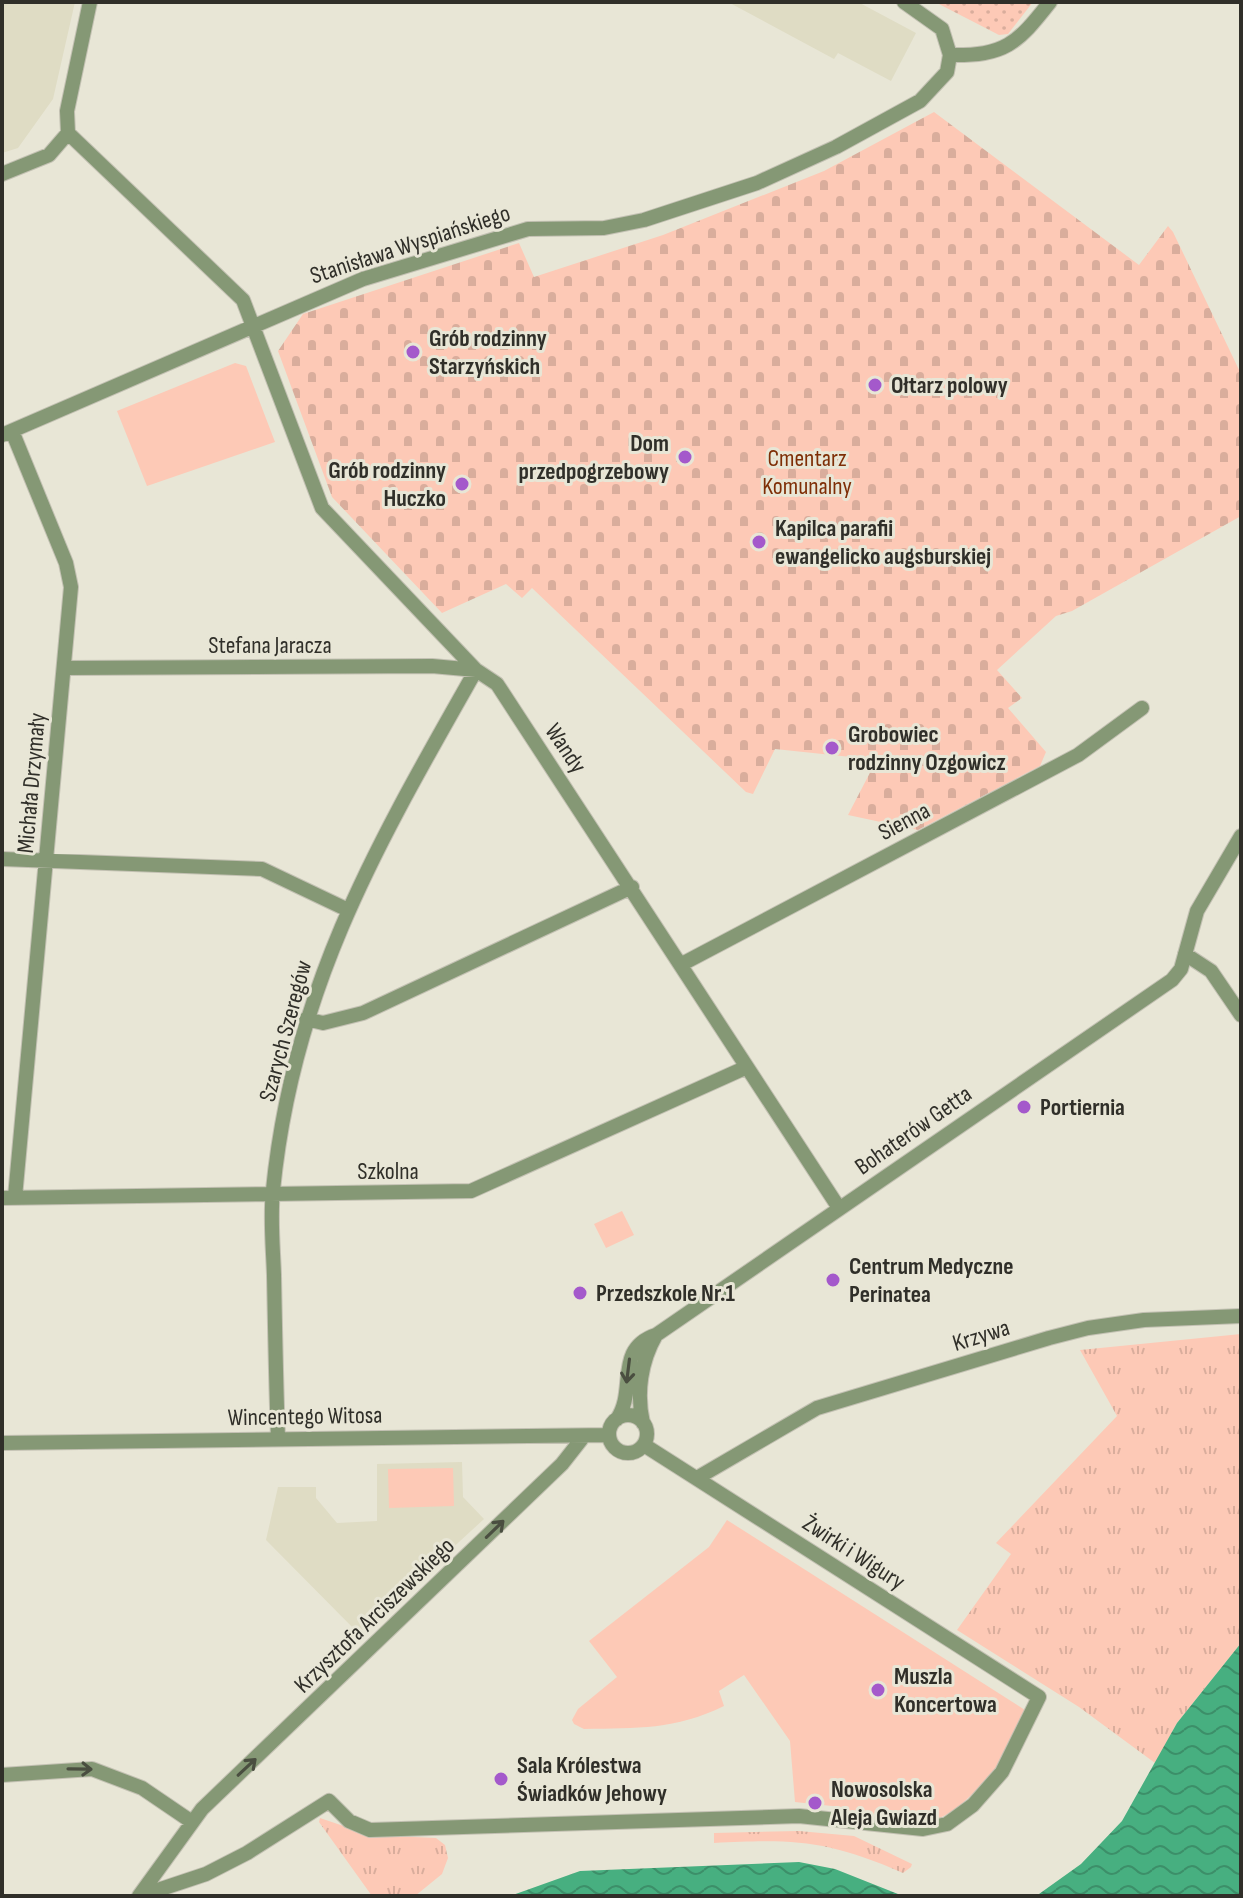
<svg xmlns="http://www.w3.org/2000/svg" width="1243" height="1898" viewBox="0 0 1243 1898" font-family="'Sofia Sans Condensed',sans-serif">
<defs>
<pattern id="grass-tufts" width="24" height="20" patternUnits="userSpaceOnUse" patternTransform="scale(2)"><rect width="24" height="20" fill="#fdc9b6"/><path d="M3 7l-1-3M5 7V3M7 7l1-3M15 17l-1-3M17 17v-4M19 17l1-3" fill="none" stroke="#d9ad9c"/></pattern>
<pattern id="cemetery-stones" width="16" height="16" patternUnits="userSpaceOnUse" patternTransform="scale(2)"><rect width="16" height="16" fill="#fdc9b6"/><path d="M2 7V4a2 2 0 0 1 4 0v3zM10 15v-3a2 2 0 0 1 4 0v3z" fill="#d9ad9c"/></pattern>
<pattern id="garden-dots" width="8" height="8" patternUnits="userSpaceOnUse" patternTransform="scale(2)"><rect width="8" height="8" fill="#fdc9b6"/><path d="M2 2h.1M6 6h.1" fill="none" stroke="#d9ad9c" stroke-width="1.8" stroke-linecap="round"/></pattern>
<pattern id="water-waves" width="16" height="10" patternUnits="userSpaceOnUse" patternTransform="scale(2)"><rect width="16" height="10" fill="#47af80"/><path d="M0 5q4-4 8 0t8 0" fill="none" stroke="#3c8f69"/></pattern>
</defs>
<rect width="100%" height="100%" fill="#e8e6d6"/>
<path fill="#dfdcc4" d="M2,2h73l-22,97 -35,49 -16,5z
M728,2h130l58,31 -25,48 -53,-28 -4,6z
M462,1462l1,35 21,22 -125,115 -93,-94 12,-53h38v11l21,25 40,-2v-57z"/>
<path fill="url(#grass-tufts)" d="M1241,1334v309l-64,80 -22,40 -76,-56 -122,-77 54,-76 -15,-11 121,-127 -37,-66z
M320,1818l50,17 66,3 9,7 3,13 -6,16 -27,22h-43l-53,-74z
M799,1831l55,5 58,28 -1,3 -8,6c-76,-33 -108,-34 -189,-30v-10z"/>
<path fill="url(#cemetery-stones)" d="M934,112l205,153 29,-39 5,6 68,142v142l-169,95 -16,5 -59,54 25,28 -14,10 38,44 -6,14 -122,64 -70,-15 27,-52 -5,-4 -95,-10 -22,45 -7,-2 -214,-204 -10,10 -16,-14 -64,29 -110,-116 -54,-146 25,-37 216,-71 15,34 129,-42 161,-64z"/>
<path fill="#fdc9b6" d="M235,363l11,3 29,76 -128,44 -30,-75z
M622,1211l12,24 -28,13 -12,-24z
M453,1468l1,38 -65,2 -1,-39z
M727,1520l298,190 -31,64 -39,36 -21,11 -12,3 -61,-6 -20,-11 -46,-5 -5,-61 -46,-66 -25,16 5,15c-49,24 -87,22 -140,23l-10,-5 -2,-4 6,-11 39,-32 -28,-36 120,-94z"/>
<path fill="url(#garden-dots)" d="M935,2h98l-25,32 -9,1z"/>
<path fill="url(#water-waves)" d="M1241,1643v253h-215l13,-2 42,-30 41,-43 55,-98z
M799,1862l36,7 68,27h-393l70,-25z"/>
<g fill="none" stroke-linecap="round" stroke-linejoin="round">
<g stroke="#c3c1b3" stroke-width="16">
<path id="minor" d="M950,55c55,1 67,-11 100,-53
M68,133l175,167 79,208 154,162 21,14 342,524
M68,133l-1,-22 23,-109
M2,174l47,-19 19,-22
M12,431l54,132 5,24 -56,610
M2,435l361,-156 165,-50 76,-1 40,-8 113,-37 79,-36 84,-46 27,-29 3,-17 -8,-26 -38,-27
M64,668l368,-2 44,4c-98,173 -183,317 -203,520 -3,28 0,57 1,85 1,54 2,109 4,163
M2,859l260,10 84,40
M1185,954l26,17 30,44
M682,964l396,-209 64,-47
M306,1019l17,4 40,-10 269,-126
M2,1198l469,-7 276,-124
M609 1434a19 19 0 1 1 38 0a19 19 0 1 1-38 0Z
M617,1419c20,-29 -3,-70 39,-84l516,-355 9,-11 16,-58 44,-75
M643,1423c-7,-30 -2,-62 13,-88
M2,1443l607,-8
M697,1478l120,-70 232,-70 39,-10 56,-8 97,-4
M2,1775l90,-6 50,19 50,34
M139,1896l63,-87 360,-345 22,-28
M140,1896l66,-22 41,-21 82,-52 20,20 21,9 429,-14 124,13 24,-5 26,-19 29,-33 37,-75 -395,-252"/>
</g>
<use href="#minor" stroke="#859875" stroke-width="14"/>
</g>
<defs><path id="oneway-shaft" d="M-6 0H5M1.5-3L5.5 0L1.5 3" fill="none" stroke-width="1.6" stroke-linecap="round" stroke-linejoin="round" transform="scale(2)"/></defs>
<g stroke="#4a4e40">
<use href="#oneway-shaft" transform="translate(628 1371) rotate(97)"/>
<use href="#oneway-shaft" transform="translate(495 1529) rotate(-44)"/>
<use href="#oneway-shaft" transform="translate(247 1767) rotate(-43)"/>
<use href="#oneway-shaft" transform="translate(80 1769) rotate(1)"/>
</g>
<g fill="#a459cb" stroke="#e8e6d6" stroke-width="3">
<circle cx="413" cy="352" r="8"/>
<circle cx="875" cy="385" r="8"/>
<circle cx="685" cy="457" r="8"/>
<circle cx="462" cy="484" r="8"/>
<circle cx="759" cy="542" r="8"/>
<circle cx="832" cy="748" r="8"/>
<circle cx="1024" cy="1107" r="8"/>
<circle cx="833" cy="1280" r="8"/>
<circle cx="580" cy="1293" r="8"/>
<circle cx="878" cy="1690" r="8"/>
<circle cx="501" cy="1779" r="8"/>
<circle cx="815" cy="1803" r="8"/>
</g>
<g text-anchor="middle" stroke-width="6" stroke-linejoin="round" paint-order="stroke">
<g font-size="24" fill="#302f29" stroke="#e8e6d6">
<text transform="translate(410 244) rotate(-18)" y="8">Stanisława Wyspiańskiego</text>
<text x="270" y="653">Stefana Jaracza</text>
<text transform="translate(566 748) rotate(56)" y="8">Wandy</text>
<text transform="translate(31 783) rotate(-85)" y="8">Michała Drzymały</text>
<text transform="translate(904 821) rotate(-28)" y="8">Sienna</text>
<text transform="translate(285 1031) rotate(-75)" y="8">Szarych Szeregów</text>
<text transform="translate(913 1130) rotate(-35)" y="8">Bohaterów Getta</text>
<text x="388" y="1179">Szkolna</text>
<text transform="translate(981 1335) rotate(-17)" y="8">Krzywa</text>
<text transform="translate(305 1416) rotate(-1)" y="8">Wincentego Witosa</text>
<text transform="translate(854 1552) rotate(33)" y="8">Żwirki i Wigury</text>
<text transform="translate(374 1615) rotate(-44)" y="8">Krzysztofa Arciszewskiego</text>
</g>
<g font-size="24" font-weight="bold" fill="#302f29" stroke="#e8e6d6" text-anchor="start">
<text x="429" y="346">Grób rodzinny<tspan x="429" dy="28">Starzyńskich</tspan></text>
<text x="891" y="393">Ołtarz polowy</text>
<text x="669" y="451" text-anchor="end">Dom<tspan x="669" dy="28">przedpogrzebowy</tspan></text>
<text x="446" y="478" text-anchor="end">Grób rodzinny<tspan x="446" dy="28">Huczko</tspan></text>
<text x="775" y="536">Kapilca parafii<tspan x="775" dy="28">ewangelicko augsburskiej</tspan></text>
<text x="848" y="742">Grobowiec<tspan x="848" dy="28">rodzinny Ozgowicz</tspan></text>
<text x="1040" y="1115">Portiernia</text>
<text x="849" y="1274">Centrum Medyczne<tspan x="849" dy="28">Perinatea</tspan></text>
<text x="596" y="1301">Przedszkole Nr.1</text>
<text x="894" y="1684">Muszla<tspan x="894" dy="28">Koncertowa</tspan></text>
<text x="517" y="1773">Sala Królestwa<tspan x="517" dy="28">Świadków Jehowy</tspan></text>
<text x="831" y="1797">Nowosolska<tspan x="831" dy="28">Aleja Gwiazd</tspan></text>
</g>
<g font-size="24" fill="#7e2e06" stroke="#e8e6d6">
<text x="807" y="466">Cmentarz<tspan x="807" dy="28">Komunalny</tspan></text>
</g>
</g>
<rect width="1243" height="1898" fill="none" stroke="#302f29" stroke-width="8"/>
</svg>
